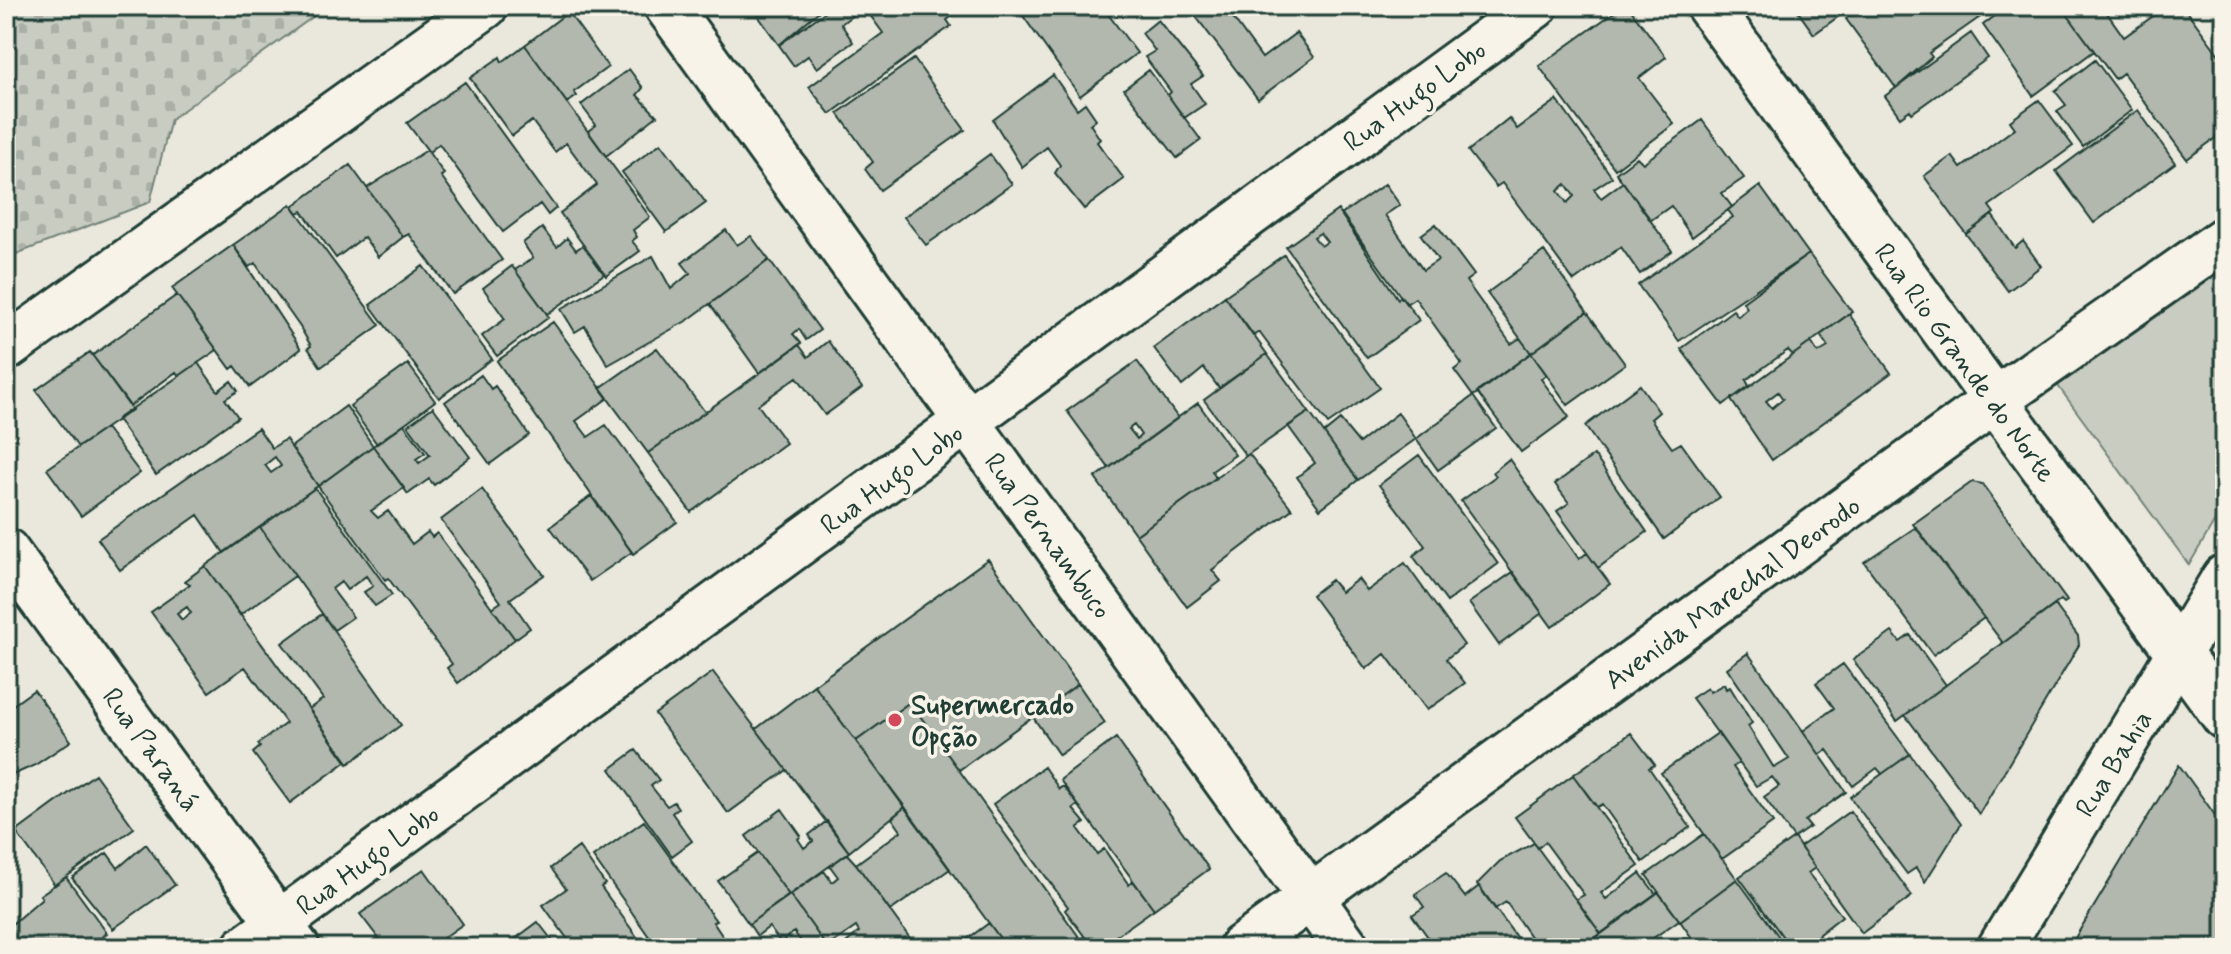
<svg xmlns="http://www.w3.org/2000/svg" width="2231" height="954" viewBox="0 0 2231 954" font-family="Mynerve,sans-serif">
<defs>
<pattern id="cemetery-stones" width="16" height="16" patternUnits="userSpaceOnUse" patternTransform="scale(2)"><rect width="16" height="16" fill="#c8ccc1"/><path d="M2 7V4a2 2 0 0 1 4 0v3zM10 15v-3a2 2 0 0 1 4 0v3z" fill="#abb0a6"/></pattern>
</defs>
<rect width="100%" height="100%" fill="#eae8dd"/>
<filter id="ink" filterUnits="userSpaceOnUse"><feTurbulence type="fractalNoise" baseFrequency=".0125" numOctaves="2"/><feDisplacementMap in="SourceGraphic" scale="16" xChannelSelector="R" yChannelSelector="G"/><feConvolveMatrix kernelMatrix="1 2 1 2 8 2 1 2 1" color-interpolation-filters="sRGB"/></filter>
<g filter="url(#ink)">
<path fill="url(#cemetery-stones)" stroke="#74847a" stroke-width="2" d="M6,6h322l-157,113 -21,83 -144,56z"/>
<path fill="#c8ccc1" stroke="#74847a" stroke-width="2" d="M2225,253v251l-36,61 -136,-186z"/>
<path fill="#b2b8ae" stroke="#1f3d34" stroke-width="2" fill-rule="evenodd" d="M751,6h74l-46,39z
M833,6h134l-20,14 4,6 -121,88 -21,-27 74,-54 -19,-26 -23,17 12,18 -36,26 -9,-12 -14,10 -15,-21z
M1016,6h86l35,47 -57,43z
M1188,6h36l38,52 34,-25 18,24 -56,42z
M1364,6h21l-14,10z
M1623,6h5l38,51 -27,21 35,46 -59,45 -76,-103z
M1794,6h59l-39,28z
M1864,6h128l1,2 -64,45 3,4 -36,31 -50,-69z
M2008,6h53l33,45 -61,45 -50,-71z
M2061,6h41l22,31 43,-31h16l42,57v68l-38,28 -64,-86 -8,6z
M568,12l40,55 -34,25 3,4 -10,7 -42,-58z
M1158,20l45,56 -12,8 14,20 -21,14 -16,-23 3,-3 -26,-35 10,-6 -13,-18z
M1971,33l17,25 -76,55 -2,-3 -10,7 -15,-21z
M525,45l125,172 -17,13 4,7 -5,4 8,10 -34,25 -46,-63 37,-28 -31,-42 -11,9 -23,-31 -20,15 -42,-58 30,-21 2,5z
M914,59l51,71 -85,60 -15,-21 8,-7 -35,-49z
M2095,60l37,50 -49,37 -26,-36 9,-6 -11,-14z
M629,69l14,19 -6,7 20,21 -51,40 -18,-25 8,-6 -15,-20z
M1149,70l52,70 -24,18 -53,-69z
M1053,75l24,34 8,-6 11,16 -6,5 10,15 -3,3 27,37 -40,30 -29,-36 5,-8 -13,-18 -25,20 -29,-47z
M465,82l91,126 -8,7 -8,-11 -37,28 -64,-88 -10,8 -22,-29z
M1557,100l55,77 -18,12 7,9 22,-16 49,69 -32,23 -19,-27 -47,34 -72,-98 -6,4 -28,-36 41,-33 8,11zM1566,184l8,12 -7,7 -9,-12z
M2039,100l34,46 -84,60 5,7 -28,21 -42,-58 28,-20 9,12 54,-40 -5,-7z
M2138,110l37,53 -81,60 -38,-52z
M1702,120l42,58 -22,15 10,14 -40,30 -21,-31 -20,14 -35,-47 21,-16 6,6z
M661,143l45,60 -40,29 -44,-60z
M427,150l17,24 -3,2 61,84 -49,34 -44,-60 -6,3 -36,-49z
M990,154l22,30 -86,61 -22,-28z
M350,165l53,72 -25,20 -14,-20 -28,21 -34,-47 -4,2 -5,-7z
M1385,184l15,21 -15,10 38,55 15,-10 -17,-25 15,-11 38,51 -8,6 45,63 9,-6 11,15 -58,43 -19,-26 8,-6 -47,-66 -9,6 -64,-90z
M1760,186l49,68 -130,87 -41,-56 95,-68 -5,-7z
M291,204l89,121 -59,42 -13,-19 3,-2 -11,-19 -45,-64 -6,4 -16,-22z
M1338,210l60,89 3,-3 18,24 -52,38 -81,-111zM1320,233l7,9 -6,4 -7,-9z
M1992,215l23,33 8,-7 18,25 -33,25 -42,-57z
M542,228l15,19 10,-9 9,12 7,-5 21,29 -57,40 -32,-44 18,-12 -10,-15z
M726,230l11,15 14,-9 18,24 -81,60 -80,45 -23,-39 -10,6 -14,-23 92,-53 18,33 19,-16 -8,-10z
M233,245l68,104 -51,38 -15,-21 -4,3 -59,-81z
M1544,251l43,61 -56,41 -44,-60z
M1809,254l43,58 -59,43 -5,-5 -42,30 3,6 -26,19 -42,-56 52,-39 5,6 9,-8 -4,-6z
M1284,255l96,133 -52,36 -69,-92 -6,4 -28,-40z
M769,260l51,70 -14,10 -7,-11 -6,5 8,9 -42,30 -49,-69z
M423,266l69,93 -53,39 -69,-93z
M512,266l37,51 -52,39 -15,-20 23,-17 -22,-31z
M177,295l40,55 -38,26 -3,-4 -46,34 -40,-54 3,3z
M1225,296l42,58 -48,34 -15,-20 -22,18 -28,-38z
M1587,312l38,52 -57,41 -37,-52z
M1849,314l42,59 -119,87 -41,-60 80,-58 7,11 10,-6 -8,-12zM1778,392l5,7 -11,9 -6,-7z
M553,322l55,76 -32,23 12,16 18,-12 71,97 -44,32 -136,-193z
M828,341l34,47 -37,27 -28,-38 -39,28 28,38 -95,69 -43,-59 151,-108 9,12z
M657,348l48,64 -57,41 -48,-65z
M90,352l42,58 -54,37 -42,-57z
M1531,353l16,22 -6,4 28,38 -48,35 -44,-60z
M1267,354l42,58 -63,44 -42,-56z
M1137,361l41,57 -69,50 -42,-57zM1134,425l7,10 -4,4 -8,-10z
M198,363l20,28 13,-10 7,10 -13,8 13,18 -82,58 -39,-56z
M408,364l27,37 -58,43 -27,-38z
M481,375l10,14 4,-3 34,49 -39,29 -45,-62z
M1640,385l19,27 -8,7 21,29 9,-5 39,54 -56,42 -79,-113z
M1473,396l23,32 -58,42 -22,-31z
M1198,403l37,52 -23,16 4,7 -80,57 -41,-57z
M346,406l27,40 -55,40 -27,-39z
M433,407l37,50 -36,28 -5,-6 -21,15 -35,-48 31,-22 21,29 -9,6 3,4 11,-8 -22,-30z
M1309,412l49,68 -38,29 -23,-32 18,-14 -27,-37z
M1398,413l18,26 -58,41 -34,-47 16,-13 19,23z
M106,428l34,45 -59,43 -34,-47z
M258,428l14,20 14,-9 32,47 -94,67 -26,-38 -78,55 -22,-31zM275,457l6,9 -10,7 -6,-8z
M373,446l31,42 -33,23 7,7 10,-7 24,33 16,-12 4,5 5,-4 78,106 -57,44 -11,-15 5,-4 -64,-86 -3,2 -67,-94z
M1249,454l43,55 -80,61 9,11 -34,26 -51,-72z
M1419,455l79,109 -51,38 -34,-46 12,-10 -46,-61z
M1594,455l53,77 -49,36 -41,-57 12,-8 -14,-19z
M1509,459l70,100 8,-6 23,31 -58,43 -91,-126 35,-25 -3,-4z
M1972,482l10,2 85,117 -3,2 -3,-3 -58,43 -90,-119z
M315,488l77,107 -17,11 -11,-14 9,-6 -7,-10 -19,14 -6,-8 -9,7 21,28 -19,13 -74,-103z
M482,489l62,86 -34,24 20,29 -15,11 -23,-31 9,-6 -60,-82z
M591,496l41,56 -42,29 -40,-54z
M260,527l35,49 -55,39 -35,-49z
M1916,527l68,91 -51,37 -69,-93z
M988,559l90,125 -119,86 -49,-68 -54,39 -42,-56z
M1405,563l59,82 -18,14 19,24 -38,27 -42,-56 -19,15 -54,-74 19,-15 10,12 17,-13 9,12z
M205,566l142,195 -57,42 -37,-50 7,-6 -2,-3 28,-21 -41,-56 -36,25 -58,-80 39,-28 -5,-3zM187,607l4,6 -9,7 -5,-6z
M1513,572l29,41 -43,32 -30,-42z
M2055,605l23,31 1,9 -100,169 -74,-99z
M322,614l79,111 -53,39 -39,-55 14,-10 -41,-56z
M1892,632l8,10 10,-7 36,50 -49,36 -44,-61z
M1748,653l98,139 -41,29 5,6 -16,11 -30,-41 15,-11 -7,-9 -16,9 -64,-88 15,-10 3,4 14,-8 2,5 4,-2 22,36 -4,3 26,42 15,-9 -62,-91z
M1843,664l67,90 -28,20 -5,-6 -24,18 -26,-36 -7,5 -17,-24 31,-23 -18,-25z
M713,672l74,98 -59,43 -73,-99z
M1078,684l27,39 -46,32 -26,-38z
M814,685l91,122 -56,45 -93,-123z
M34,690l37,51 -36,24 -29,13v-68z
M910,702l49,68 128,178h-80l-151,-207z
M1631,733l24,32 -6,3 41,59 -47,35 -41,-58 -5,3 -24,-32z
M1718,733l21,30 -6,4 40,56 -51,36 -61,-86z
M1116,738l93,131 -55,40 -94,-129z
M636,750l23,30 -8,6 16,20 7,-4 4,6 -6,5 20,28 -20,15 -62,-87z
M1910,754l51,70 -36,58 -9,-14 -9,6 -57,-77z
M2179,765l46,64v116l-156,3z
M1044,767l15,22 4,-3 15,19 -5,4 12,14 -7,5 19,26 7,-5 25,36 4,-4 21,28 -55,39h-6l-28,-38 3,-3 -75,-103z
M95,774l39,54 -79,57 -39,-53z
M1573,775l66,91 -38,27 5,6 34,-26 16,21 -55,40 -25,-35 8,-4 -39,-53 -7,6 -23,-31z
M905,807l45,62 -60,42 -34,-47 45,-33 -9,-13z
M782,809l19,27 -3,3 6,9 9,-7 -4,-6 18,-14 22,31 -60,43 -43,-59z
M1850,811l62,85 -50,37 -62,-86z
M644,821l72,100 -3,1 10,15 -15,11h-51l-64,-91z
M1704,834l33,45 -57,42 -34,-46z
M1794,838l21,30 -7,5 34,43 -24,19 10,13h-37l-52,-71z
M1534,843l67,91 -20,14h-43l-32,-46 -11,7 -18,-25 23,-23z
M146,844l29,41 -62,44 -41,-51 35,-25 11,15z
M579,847l26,37 -4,3 44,61h-71l-31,-43 23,-16 -15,-21z
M758,853l31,42 -40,29 -31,-43z
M847,854l9,10 61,84h-77l19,-16 -3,-5 -29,20 -37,-52 34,-24 8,11 6,-5 -8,-11z
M424,869l39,55 -34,24h-43l-26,-34z
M1446,873l19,24 14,-11 45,62h-88l-24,-33 12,-8 -9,-13z
M66,877l41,56 -14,11 -4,-6 -13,10h-70v-19l36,-31 -2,-3z
M1737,879l50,69h-61l-6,-9 -13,9h-8l-19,-27z
M1658,892l21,28 -40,28h-58z
M790,895l37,52 1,1h-22l-12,-16 -13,11 -12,-16 -12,9 -8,-12z
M538,922l20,26h-55z
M989,923l18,25h-52z"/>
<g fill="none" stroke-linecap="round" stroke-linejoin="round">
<g stroke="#1f3d34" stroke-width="50">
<path id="minor" d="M667,6l680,942
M1709,6l516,711
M6,348l479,-342
M6,551l291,397
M245,948l1290,-942
M1241,948l753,-547 231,-162
M2000,948l225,-371"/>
</g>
<use href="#minor" stroke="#f7f3e8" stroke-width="44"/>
</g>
</g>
<circle fill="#d1495b" stroke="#f7f3e8" stroke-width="3" cx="895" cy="720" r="8"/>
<g text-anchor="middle" stroke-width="7" stroke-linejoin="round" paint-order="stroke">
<g font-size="28" fill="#1f3d34" stroke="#f7f3e8">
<text transform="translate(1414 95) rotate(-36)" y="10">Rua Hugo Lobo</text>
<text transform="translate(1966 362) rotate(54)" y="10">Rua Rio Grande do Norte</text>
<text transform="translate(891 478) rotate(-36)" y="10">Rua Hugo Lobo</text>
<text transform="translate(1049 535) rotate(54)" y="10">Rua Pernambuco</text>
<text transform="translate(1732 592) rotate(-36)" y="10">Avenida Marechal Deorodo</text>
<text transform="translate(152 749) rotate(54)" y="10">Rua Paraná</text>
<text transform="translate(2113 763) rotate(-58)" y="10">Rua Bahia</text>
<text transform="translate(367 859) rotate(-36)" y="10">Rua Hugo Lobo</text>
</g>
<g font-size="28" font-weight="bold" fill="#1f3d34" stroke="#f7f3e8" text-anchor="start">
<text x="911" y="714">Supermercado<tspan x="911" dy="32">Opção</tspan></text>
</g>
</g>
<rect width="2231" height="954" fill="none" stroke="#f7f3e8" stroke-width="32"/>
<rect x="16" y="16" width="2199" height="922" fill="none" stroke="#1f3d34" stroke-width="3" filter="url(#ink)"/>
</svg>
